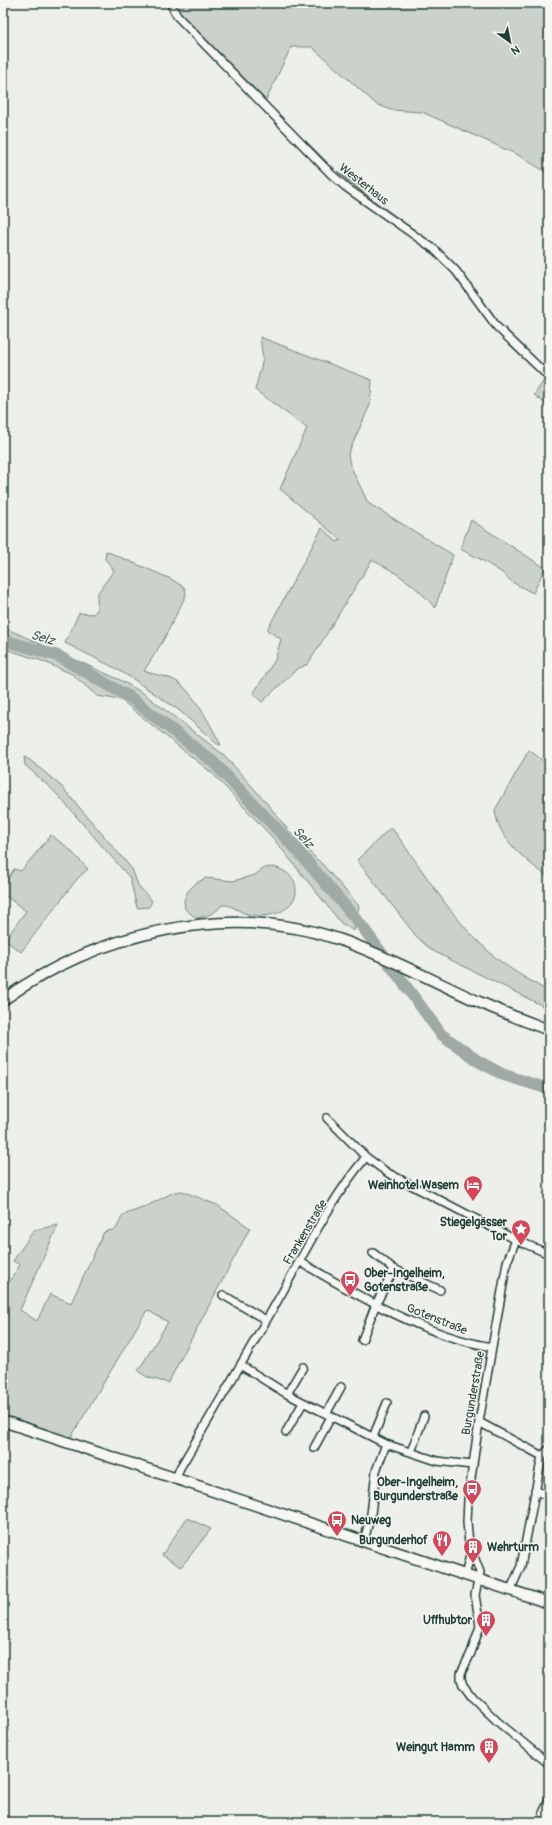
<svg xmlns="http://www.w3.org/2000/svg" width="552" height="1825" viewBox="0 0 552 1825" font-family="Pangolin,sans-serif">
<rect width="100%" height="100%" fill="#edefea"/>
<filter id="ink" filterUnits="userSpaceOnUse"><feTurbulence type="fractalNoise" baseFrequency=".025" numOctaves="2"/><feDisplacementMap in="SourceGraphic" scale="8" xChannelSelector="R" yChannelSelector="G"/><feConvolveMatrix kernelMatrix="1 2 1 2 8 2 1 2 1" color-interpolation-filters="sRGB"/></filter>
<g filter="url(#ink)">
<path fill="#cbd2cc" stroke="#758880" d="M171,3h378v171l-31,-19 -96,-43 -31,-2 -15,-6 -64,-57h-21l-25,53 -76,-75 -15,-16z
M260,337l112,43 -2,25 -22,49 2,11 18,38 85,52 -18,53c-17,-21 -38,-36 -63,-48l-64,104 -11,5 -35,33 -9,-8 22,-34 6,-21 -14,-9 55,-102 15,14 4,-2 -61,-51 27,-61 -52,-38 8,-31z
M545,379l4,3v24l-15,-11z
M471,520l74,48 -12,25 -21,-11 -11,-10 -19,-12 -22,-11z
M106,551l65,28 14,9 1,7 -22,44 -20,32c10,4 26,5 35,12 17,13 32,43 42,62l-4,-1 -37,-33 -47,-32 -18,-11 -50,-25 14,-30 14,1 4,-4v-16l17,-24 -9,-11z
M3,627l117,53 23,13 81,62 41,46 28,35 29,28 37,42 -5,25 -13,-8 -69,-86 -59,-63 -92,-74 -24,-4 -25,-22 -30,-13 -39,-13z
M529,750l20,15v113c-22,-17 -51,-38 -54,-68z
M24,757l6,3 31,26 71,83 6,16 14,16 -3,6 -12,1 -7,-30 -75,-86 -30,-27z
M391,827c31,41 58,89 97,124 18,17 40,28 61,41v17l-118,-59 -15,-14 -59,-76z
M51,835l17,13 20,21 -11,10 -56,73 -16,-12 21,-29 -23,-17v-8l11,-17 7,2z
M273,867c9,2 14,5 20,12 3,5 4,12 2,18 -9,19 -32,22 -51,16 -7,-3 -14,-9 -22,-8 -7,9 -15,11 -26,13l-11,-9 -1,-9 4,-9 8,-8 10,-5 27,3 22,-6 9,-7z
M182,1191l35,14 33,23 -82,155 -21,-6 -9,-6 30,-49 -21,-12 -77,129 -67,-23v-124l17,-27 -7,-4 21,-31 24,-5 -38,85 17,11 13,-27 21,9 33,-71 12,-3 7,-14 22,-8 29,-15z
M187,1518l24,11 -30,38 -19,-12z"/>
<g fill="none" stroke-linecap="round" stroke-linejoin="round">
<path stroke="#6c7e77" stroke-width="2" d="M184,18l45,46
M234,70l32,32
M305,141l22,22
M331,166l3,3
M338,172l38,31 28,20
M407,225l19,14
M497,322l7,7"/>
<path stroke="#9faaa4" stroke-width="12" d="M3,640l55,16 73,42 82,64 85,89 63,74 80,109 37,27 26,14 45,14"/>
<g stroke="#1f3d34" stroke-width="10">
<path id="street" d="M170,3l7,13 154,158 16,14 87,61 22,22 41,56 52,50
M327,1118l39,39 22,16 128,67 33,14
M516,1240l-9,22 -28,160 -11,78 -1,22 2,22 11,28 -5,23 5,31 -9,27 -10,20v6l2,6 9,12 26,25 51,42
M373,1253l21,16 46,21
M299,1261c59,35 126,75 193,86
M223,1295l43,25
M362,1340l14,-36 18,-35
M242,1366l45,28 99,50 51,17 35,4
M287,1394l16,-27
M326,1414l15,-27
M479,1422l63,34
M286,1432l17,-29
M373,1437l14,-34
M314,1448l17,-31
M411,1452l13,-36
M175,1480l5,-12c35,-59 69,-117 103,-177 25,-45 50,-95 83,-134
M535,1490l14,7
M364,1541l7,-27 5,-43 10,-27
M465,1576l6,-25
M510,1591l11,-25 21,-110 7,-7
M549,1800l-6,13 6,5"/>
</g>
<g stroke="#1f3d34" stroke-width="13">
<path id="secondary" d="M3,1000c95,-68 226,-99 338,-60 48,17 92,41 138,62 23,10 46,19 70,28
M3,1421l546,182"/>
</g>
<use href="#street" stroke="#f6f6f2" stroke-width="7"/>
<use href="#secondary" stroke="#f6f6f2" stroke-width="10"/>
</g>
</g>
<defs>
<g id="hotel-pin" transform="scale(1)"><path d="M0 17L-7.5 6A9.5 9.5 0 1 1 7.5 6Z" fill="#d1495b" stroke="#f6f6f2"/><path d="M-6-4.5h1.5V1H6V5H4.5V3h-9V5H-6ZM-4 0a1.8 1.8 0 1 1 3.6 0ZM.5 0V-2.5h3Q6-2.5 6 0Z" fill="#fff"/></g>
<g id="sight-pin" transform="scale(1)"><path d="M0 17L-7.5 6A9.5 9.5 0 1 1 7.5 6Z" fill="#d1495b" stroke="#f6f6f2"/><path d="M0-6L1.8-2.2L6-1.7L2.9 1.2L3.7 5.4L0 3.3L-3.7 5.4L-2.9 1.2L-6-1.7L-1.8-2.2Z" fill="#fff"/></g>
<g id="bus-pin" transform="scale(1)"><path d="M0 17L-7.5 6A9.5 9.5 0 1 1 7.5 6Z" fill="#d1495b" stroke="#f6f6f2"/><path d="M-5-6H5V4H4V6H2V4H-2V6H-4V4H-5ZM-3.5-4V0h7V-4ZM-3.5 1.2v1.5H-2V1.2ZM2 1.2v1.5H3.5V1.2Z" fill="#fff"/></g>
<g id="restaurant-pin" transform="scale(1)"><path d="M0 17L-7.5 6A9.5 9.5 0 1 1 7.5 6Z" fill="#d1495b" stroke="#f6f6f2"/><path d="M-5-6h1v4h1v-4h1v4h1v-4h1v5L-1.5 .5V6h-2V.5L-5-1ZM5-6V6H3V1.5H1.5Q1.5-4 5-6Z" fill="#fff"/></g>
<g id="building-pin" transform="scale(1)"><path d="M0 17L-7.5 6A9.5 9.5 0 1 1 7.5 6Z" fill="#d1495b" stroke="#f6f6f2"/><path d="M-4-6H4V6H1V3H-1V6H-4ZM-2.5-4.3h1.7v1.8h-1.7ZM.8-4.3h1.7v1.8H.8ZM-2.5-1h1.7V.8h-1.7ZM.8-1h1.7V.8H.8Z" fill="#fff"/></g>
</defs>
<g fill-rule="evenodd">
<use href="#hotel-pin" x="473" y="1185"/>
<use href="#sight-pin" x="521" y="1229"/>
<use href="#bus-pin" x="350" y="1280"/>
<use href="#bus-pin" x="472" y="1489"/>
<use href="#bus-pin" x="337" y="1520"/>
<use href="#restaurant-pin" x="442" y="1540"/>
<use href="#building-pin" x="473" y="1547"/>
<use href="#building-pin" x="486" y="1620"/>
<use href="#building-pin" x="489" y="1747"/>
</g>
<g text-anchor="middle" stroke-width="3" stroke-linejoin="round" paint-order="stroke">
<g font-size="12" fill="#1f3d34" stroke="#f6f6f2">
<text transform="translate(364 184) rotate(38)" y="4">Westerhaus</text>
<text transform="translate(305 1232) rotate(-59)" y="4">Frankenstraße</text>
<text transform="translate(437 1319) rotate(22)" y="4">Gotenstraße</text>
<text transform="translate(473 1393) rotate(-80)" y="4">Burgunderstraße</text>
</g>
<g font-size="12" font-weight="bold" fill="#1f3d34" stroke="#f6f6f2" text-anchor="end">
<text x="459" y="1189">Weinhotel Wasem</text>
<text x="507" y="1226">Stiegelgässer<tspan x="507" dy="14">Tor</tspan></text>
<text x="364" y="1277" text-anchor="start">Ober-Ingelheim,<tspan x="364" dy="14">Gotenstraße</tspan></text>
<text x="458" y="1486">Ober-Ingelheim,<tspan x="458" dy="14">Burgunderstraße</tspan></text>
<text x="351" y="1524" text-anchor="start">Neuweg</text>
<text x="428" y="1544">Burgunderhof</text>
<text x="487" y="1551" text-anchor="start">Wehrturm</text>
<text x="472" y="1624">Uffhubtor</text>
<text x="475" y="1751">Weingut Hamm</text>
</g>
<g font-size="13" font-style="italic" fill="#3f5850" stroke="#f6f6f2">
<text transform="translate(43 637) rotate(16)" y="5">Selz</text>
<text transform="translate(304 837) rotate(47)" y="5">Selz</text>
</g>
</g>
<rect width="552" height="1825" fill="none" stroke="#f6f6f2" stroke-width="16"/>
<rect x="8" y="8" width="536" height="1809" fill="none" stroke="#1f3d34" stroke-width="1.5" filter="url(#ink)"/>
<g transform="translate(510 42) rotate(147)" stroke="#f6f6f2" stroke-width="3" paint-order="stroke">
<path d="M0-3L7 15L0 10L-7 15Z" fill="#1f3d34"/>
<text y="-6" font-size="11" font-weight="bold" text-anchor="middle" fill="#1f3d34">N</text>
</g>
</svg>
